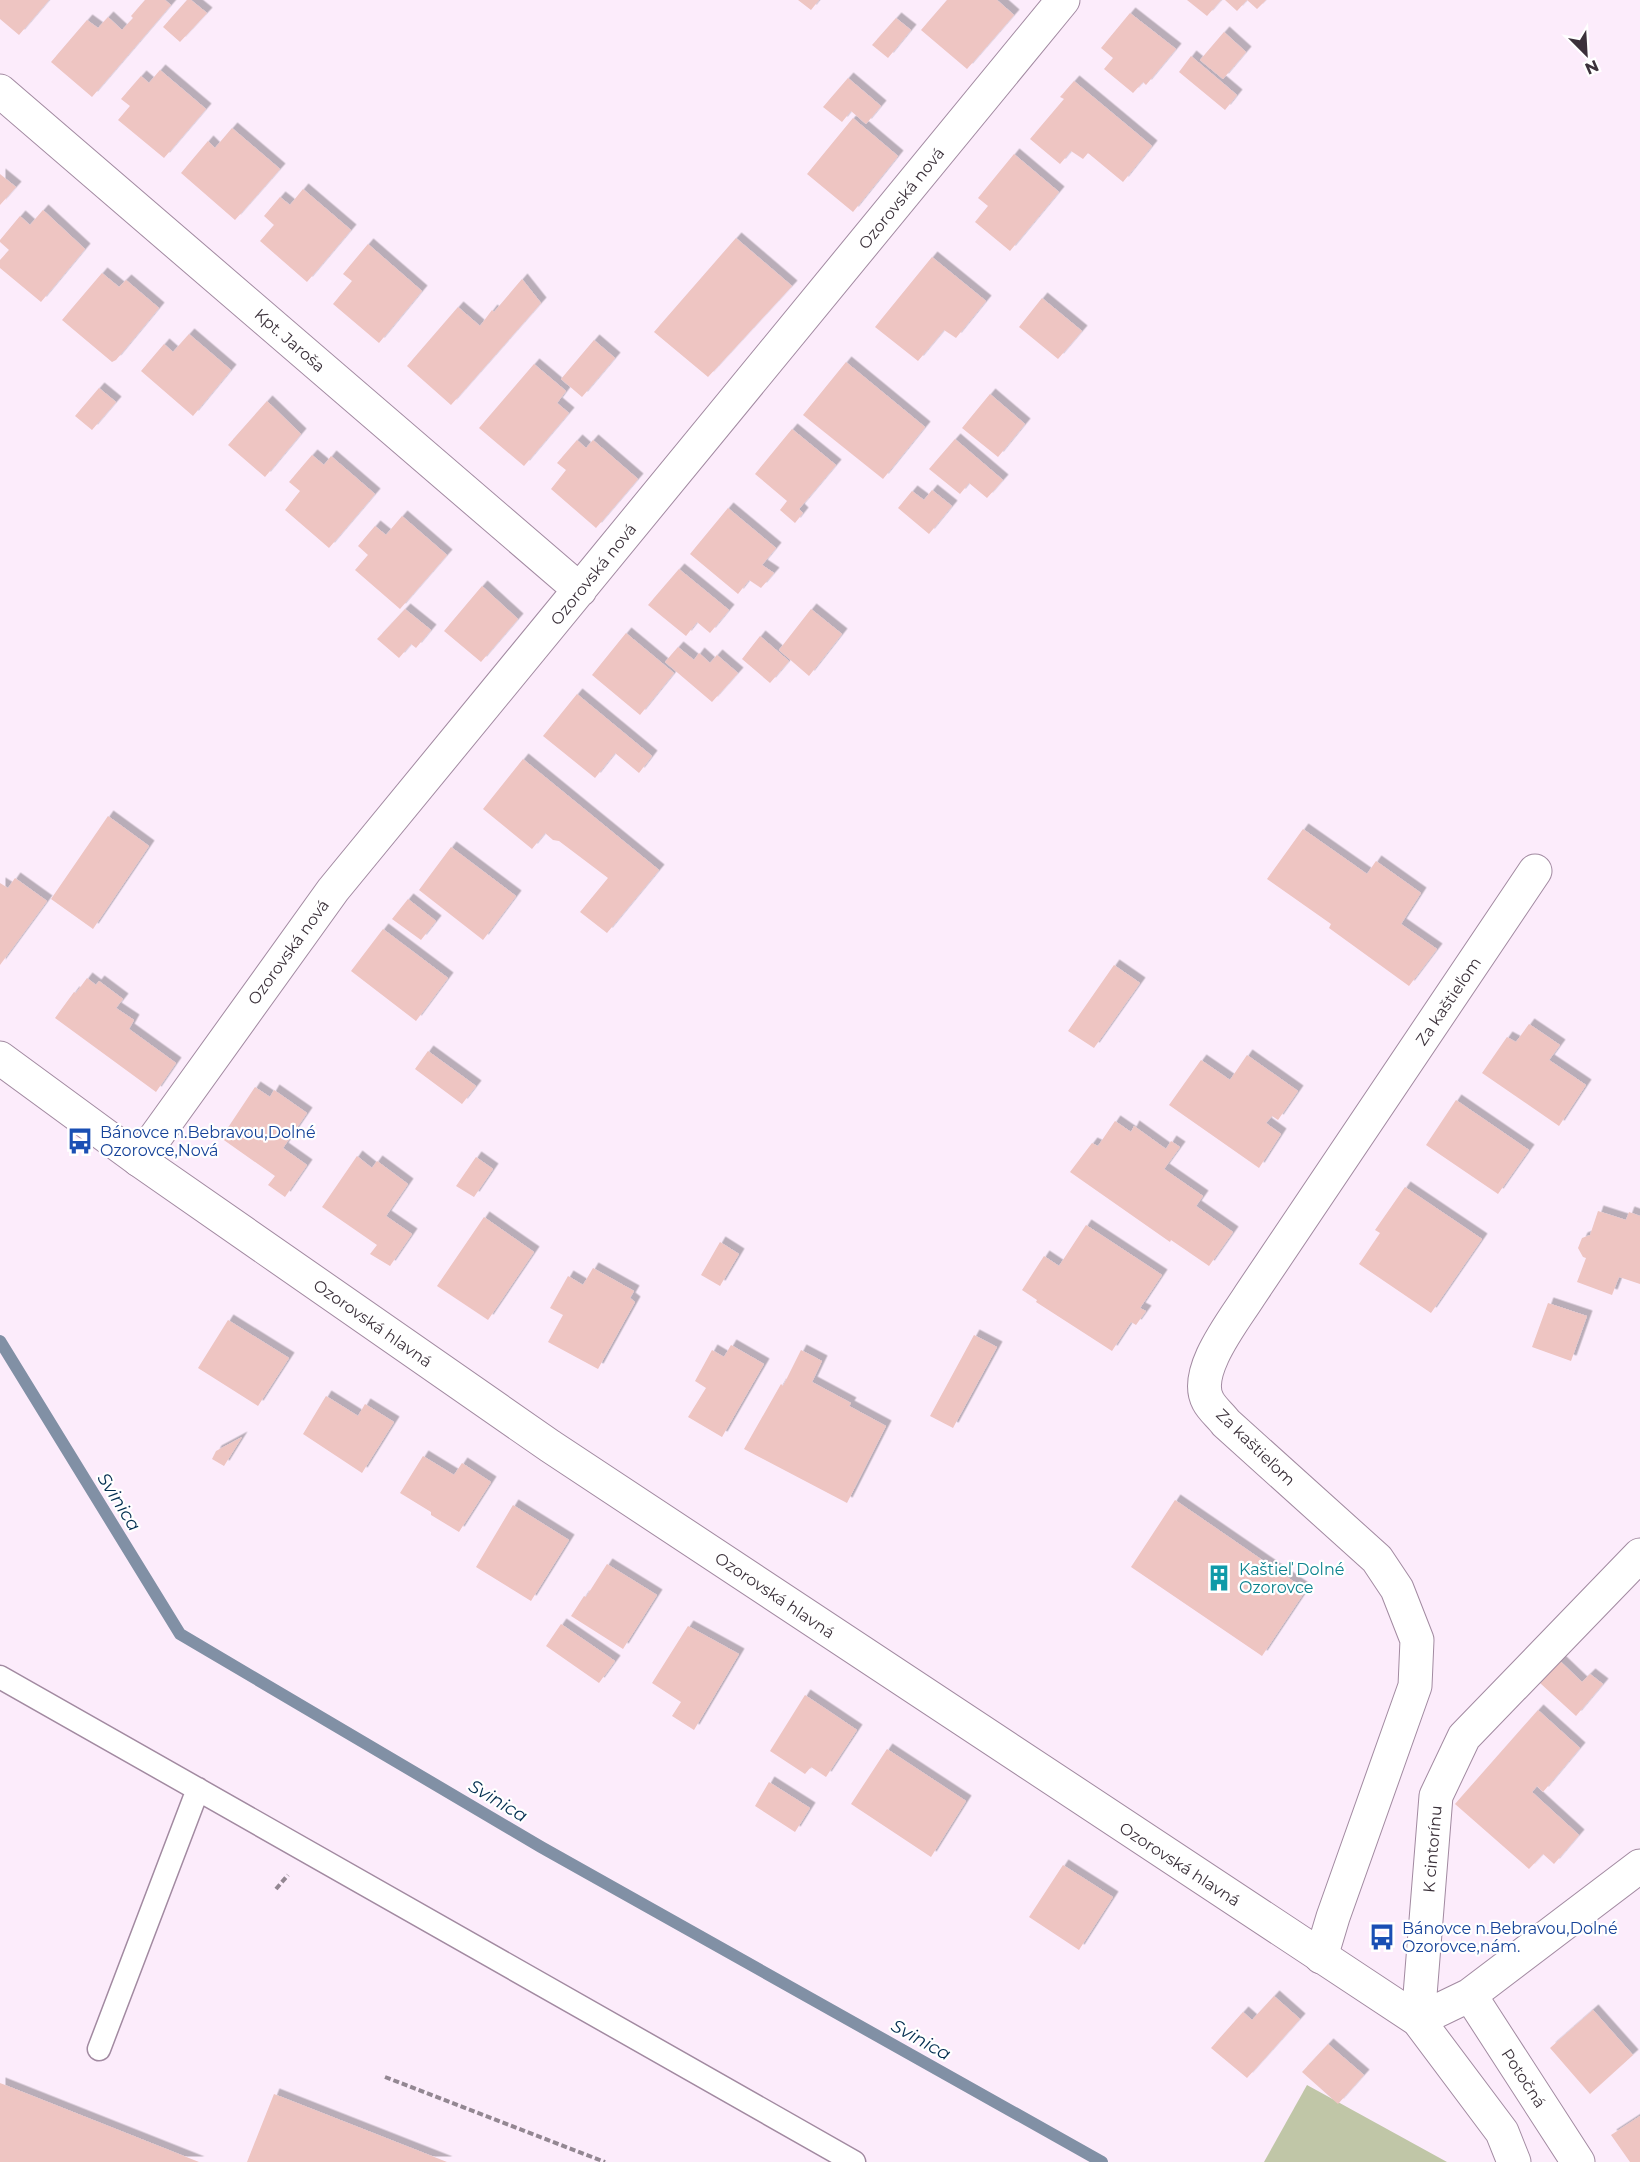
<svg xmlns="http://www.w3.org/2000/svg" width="1640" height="2162" viewBox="0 0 1640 2162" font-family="Montserrat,sans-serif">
<defs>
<filter id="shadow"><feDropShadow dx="5.5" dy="-5.5" stdDeviation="0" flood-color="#0004"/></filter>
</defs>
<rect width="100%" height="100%" fill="#fcecfb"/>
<path fill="#c0c6a7" d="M1307,2085l140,77h-183z"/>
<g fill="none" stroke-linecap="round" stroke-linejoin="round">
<path stroke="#8190a5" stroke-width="12" d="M0,1341l180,293 361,213 561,315"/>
</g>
<path fill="#eec5c2" filter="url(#shadow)" d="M0,0h49l-30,35 -19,-16z
M145,0h20l6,5 -79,92 -41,-35 36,-42 11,8 10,-11 14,13 11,-12 -2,-2z
M187,0h4l16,13 -27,29 -17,-15z
M798,0h21l-8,10z
M947,0h50l17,15 -47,54 -46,-39z
M1187,0h34l-14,16z
M1225,0h41l-9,9 -10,-9 -10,11z
M1130,13l46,36 -30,36 -3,-3 -10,11 -29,-24 9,-11 -12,-10z
M896,18l15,12 -23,28 -16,-13z
M1224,32l22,20 -23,27 -23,-19z
M1191,56l46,39 -12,15 -46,-38z
M160,70l46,39 -42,49 -46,-38 12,-14 -9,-7 20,-23 8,7z
M848,78l33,28 -15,18 -15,-13 -9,11 -19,-15z
M1074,81l78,65 -29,36 -35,-29 -5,6 -12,-8 -11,13 -30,-25 34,-40 -4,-2z
M853,118l45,38 -45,56 -46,-38z
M232,128l48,41 -45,51 -54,-47 27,-32 7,7z
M1014,154l45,38 -49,59 -35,-29 13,-16 -10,-8z
M0,174l16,13 -16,18z
M303,189l48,41 -44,52 -47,-41 14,-16 -10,-9 16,-19 10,8z
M43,210l42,39 -44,53 -41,-34v-8l9,-10 -9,-8v-2l20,-24 10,9z
M736,238l56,48 -84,91 -54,-45z
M368,244l54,47 -43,52 -46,-39 19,-23 -9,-7z
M932,257l54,44 -30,37 -12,-8 -26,31 -43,-34z
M102,273l17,14 7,-7 33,28 -43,52 -4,2 -50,-42z
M522,279l19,24 -90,102 -44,-39 51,-59 22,19 12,-16 2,2z
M1042,298l40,33 -24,28 -39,-32z
M189,334l42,36 -38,46 -52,-45 23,-27 9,8z
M594,340l21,18 -33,39 -21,-18z
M846,362l79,65 -42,52 -80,-64z
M534,364l32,27 -9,12 12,10 -45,53 -45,-38z
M99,388l17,14 -24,28 -17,-14z
M990,394l35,30 -27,33 -36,-29z
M267,401l34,33 -36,43 -37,-32z
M792,429l44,36 -37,44 4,4 -8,10 -15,-13 7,-9 -32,-27z
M955,439l48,41 -16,18 -18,-15 -9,11 -31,-25z
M577,440l9,8 7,-8 45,39 -42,49 -45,-39 15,-19 -9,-7z
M312,455l12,10 7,-9 44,38 -46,54 -44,-38 15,-19 -11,-9z
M932,490l20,16 -23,28 -31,-26 14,-17 12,9z
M728,508l48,40 -14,17 12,8 -13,15 -12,-8 -11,14 -48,-40z
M402,516l45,39 -47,54 -45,-39 13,-15 -10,-9 17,-20 11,9z
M679,569l50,41 -19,23 -13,-11 -11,14 -38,-31z
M482,586l36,33 -37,43 -37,-31z
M405,609l26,21 -15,18 -5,-4 -12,14 -22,-19z
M811,609l31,25 -33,42 -30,-26z
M626,633l48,40 -34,42 -48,-40z
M760,636l29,25 -19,22 -28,-24z
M678,647l16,13 5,-7 11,10 7,-8 21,18 -26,29 -47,-40z
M577,694l75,62 -13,17 -24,-20 -20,25 -52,-42z
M523,759l136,111 -52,63 -27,-21 28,-34 -49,-37 -6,-1 -8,-7 -13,16 -49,-40z
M108,816l41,30 -56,83 -42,-30z
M1303,829l64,45 9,-13 45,32 -20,31 36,25 -28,37 -80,-58 2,-4 -64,-45z
M451,847l65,49 -33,44 -64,-50z
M15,878l32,23 -47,64v-82l8,5z
M408,899l28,22 -15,19 -29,-21z
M383,929l65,49 -32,43 -65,-50z
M1114,965l26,18 -46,65 -26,-17z
M87,978l9,7 3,-4 24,18 -7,9 18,12 -5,9 47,34 -20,29 -101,-74 19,-26 2,1z
M1529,1024l31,21 -11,15 37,25 -27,41 -77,-53 25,-36 9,5z
M428,1051l48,35 -14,18 -47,-35z
M1247,1055l51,36 -20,29 -6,-4 -6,7 15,11 -22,34 -90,-63 32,-45 29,20z
M255,1087l15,10 4,-7 33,23 -24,35 24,17 -22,32 -17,-12 7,-9 -54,-38z
M1456,1100l73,50 -31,44 -72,-49z
M1115,1121l16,11 3,-6 32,23 5,-8 9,6 -16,22 39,27 -7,10 37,26 -24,34 -38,-26 -1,2 -100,-70 22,-29 6,3z
M357,1156l15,12 5,-7 31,23 -22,32 26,18 -22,32 -20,-12 7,-9 -55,-38z
M476,1157l17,12 -19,28 -18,-11z
M1405,1187l77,52 -51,74 -72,-49 21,-31 -5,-3z
M1598,1211l28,9 3,-8 11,4v68l-21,-7 -7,18 -35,-13 9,-24 -3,-1 -5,-9 4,-10 8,-3z
M484,1217l50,35 -46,68 -51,-34z
M1086,1225l76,50 -22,33 6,3 -10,14 -5,-3 -19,29 -76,-49 1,-2 -15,-10 22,-34 15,10z
M720,1242l19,12 -19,32 -19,-11z
M593,1268l41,23 -4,7 5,4 -37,67 -50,-27 15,-27 -13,-7 18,-32 15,9z
M1548,1303l39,13 -16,45 -39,-14z
M228,1320l61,38 -31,48 -60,-38z
M974,1335l23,12 -44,81 -23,-12z
M731,1345l33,19 -42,73 -34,-20 18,-29 -11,-7 17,-31 12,7z
M801,1350l21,11 -10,21 39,21 -2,3 37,20 -39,77 -103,-54 37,-65 2,2z
M326,1396l32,20 7,-12 29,18 -32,51 -59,-39z
M242,1437l-18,29 -12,-7 4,-8z
M423,1456l31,19 8,-12 29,19 -32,50 -28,-17v-3l-31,-19z
M1175,1500l131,90 -44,66 -131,-89z
M513,1505l56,35 -38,61 -55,-34z
M607,1564l50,31 -34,54 -52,-33 13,-20 2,1z
M561,1624l54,37 -16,22 -53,-37z
M688,1626l51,28 -45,76 -22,-14 9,-14 -29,-19z
M1560,1661l22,21 8,-8 13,10 -27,32 -36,-33z
M805,1695l52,35 -31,47 -15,-10 -6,7 -35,-23z
M1538,1710l42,38 -37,44 -6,-6 -5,6 47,43 -25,29 -11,-10 -14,15 -74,-65z
M887,1749l79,52 -35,56 -80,-53z
M769,1782l41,26 -15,24 -40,-26z
M1063,1865l50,32 -34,53 -50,-33z
M1274,1996l26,23 -53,59 -36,-30 32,-36 9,8z
M1593,2010l40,45 -43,39 -40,-46z
M1328,2044l36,31 -26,29 -36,-32z
M0,2083l199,79h-199z
M274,2094l173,68h-200z
M1640,2116v46h-10l-19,-27z"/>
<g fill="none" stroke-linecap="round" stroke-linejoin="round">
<g stroke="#a28aa1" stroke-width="25">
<path id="service" d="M0,1677l854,485
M99,2049l99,-260"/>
</g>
<g stroke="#a28aa1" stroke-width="35">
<path id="minor" d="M0,91l580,499
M139,1160l194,-270 730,-890
M1321,1957l12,-40 82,-231 2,-46 -20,-51 -20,-30 -151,-136c-5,-7 -14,-14 -18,-22 -16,-29 27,-82 42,-106l285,-424
M1470,1995l108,167
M1418,2020l18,-224 28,-59 176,-182
M1418,2020l52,-25 170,-129"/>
</g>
<g stroke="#a28aa1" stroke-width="35">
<path id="tertiary" d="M0,1058l139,102 411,286 868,574 84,112 12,30"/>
</g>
<path stroke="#938792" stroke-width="4" stroke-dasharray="6 3" stroke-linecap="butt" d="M276,1889l12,-14
M385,2077l220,85"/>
<use href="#service" stroke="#fff" stroke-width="22"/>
<use href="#minor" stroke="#fff" stroke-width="33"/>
<use href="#tertiary" stroke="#fff" stroke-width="33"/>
</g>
<defs>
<g id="bus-bare" transform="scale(2.07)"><path d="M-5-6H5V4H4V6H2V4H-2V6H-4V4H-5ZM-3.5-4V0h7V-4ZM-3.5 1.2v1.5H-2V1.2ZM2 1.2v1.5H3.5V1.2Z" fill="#1a4fb4" stroke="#fff" stroke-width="2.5" paint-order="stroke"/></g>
<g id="building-bare" transform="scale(2.07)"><path d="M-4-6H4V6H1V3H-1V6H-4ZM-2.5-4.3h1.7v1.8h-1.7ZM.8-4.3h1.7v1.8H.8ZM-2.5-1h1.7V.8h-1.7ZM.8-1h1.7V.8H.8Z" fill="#0f9aa8" stroke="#fff" stroke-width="2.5" paint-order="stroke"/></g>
</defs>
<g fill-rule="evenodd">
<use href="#bus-bare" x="80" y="1141"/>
<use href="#building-bare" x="1219" y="1578"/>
<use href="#bus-bare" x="1382" y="1937"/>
</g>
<g text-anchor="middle" stroke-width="4.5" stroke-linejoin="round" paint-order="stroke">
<g font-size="16" fill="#3b313a" stroke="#fff">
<text transform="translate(901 198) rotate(-51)" y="6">Ozorovská nová</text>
<text transform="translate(290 340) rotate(41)" y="6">Kpt. Jaroša</text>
<text transform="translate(593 574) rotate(-51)" y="6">Ozorovská nová</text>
<text transform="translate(288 952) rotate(-54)" y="6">Ozorovská nová</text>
<text transform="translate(1448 1001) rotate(-56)" y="6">Za kaštieľom</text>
<text transform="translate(373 1323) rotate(35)" y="6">Ozorovská hlavná</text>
<text transform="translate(1256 1447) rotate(44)" y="6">Za kaštieľom</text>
<text transform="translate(775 1595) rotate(34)" y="6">Ozorovská hlavná</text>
<text transform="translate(1432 1849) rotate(-85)" y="6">K cintorínu</text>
<text transform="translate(1180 1864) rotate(33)" y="6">Ozorovská hlavná</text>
<text transform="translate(1524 2078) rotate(57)" y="6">Potočná</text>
</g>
<g font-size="16" fill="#164399" stroke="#fff" text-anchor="start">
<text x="100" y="1138">Bánovce n.Bebravou,Dolné<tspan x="100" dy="18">Ozorovce,Nová</tspan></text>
<text x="1402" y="1934">Bánovce n.Bebravou,Dolné<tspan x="1402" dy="18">Ozorovce,nám.</tspan></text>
</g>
<g font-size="16" fill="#0d838f" stroke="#fff" text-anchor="start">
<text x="1239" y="1575">Kaštieľ Dolné<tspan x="1239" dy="18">Ozorovce</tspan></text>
</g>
<g font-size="18" font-style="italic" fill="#012d4f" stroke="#fff">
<text transform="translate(119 1502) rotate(58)" y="6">Svinica</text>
<text transform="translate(498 1801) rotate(31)" y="6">Svinica</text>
<text transform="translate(921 2040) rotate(29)" y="6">Svinica</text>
</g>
</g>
<g transform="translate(1586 54) rotate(156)" stroke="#ffffff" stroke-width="4.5" paint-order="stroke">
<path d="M0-4.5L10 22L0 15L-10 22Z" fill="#3b313a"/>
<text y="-9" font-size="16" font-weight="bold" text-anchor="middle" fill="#3b313a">N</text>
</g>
</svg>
